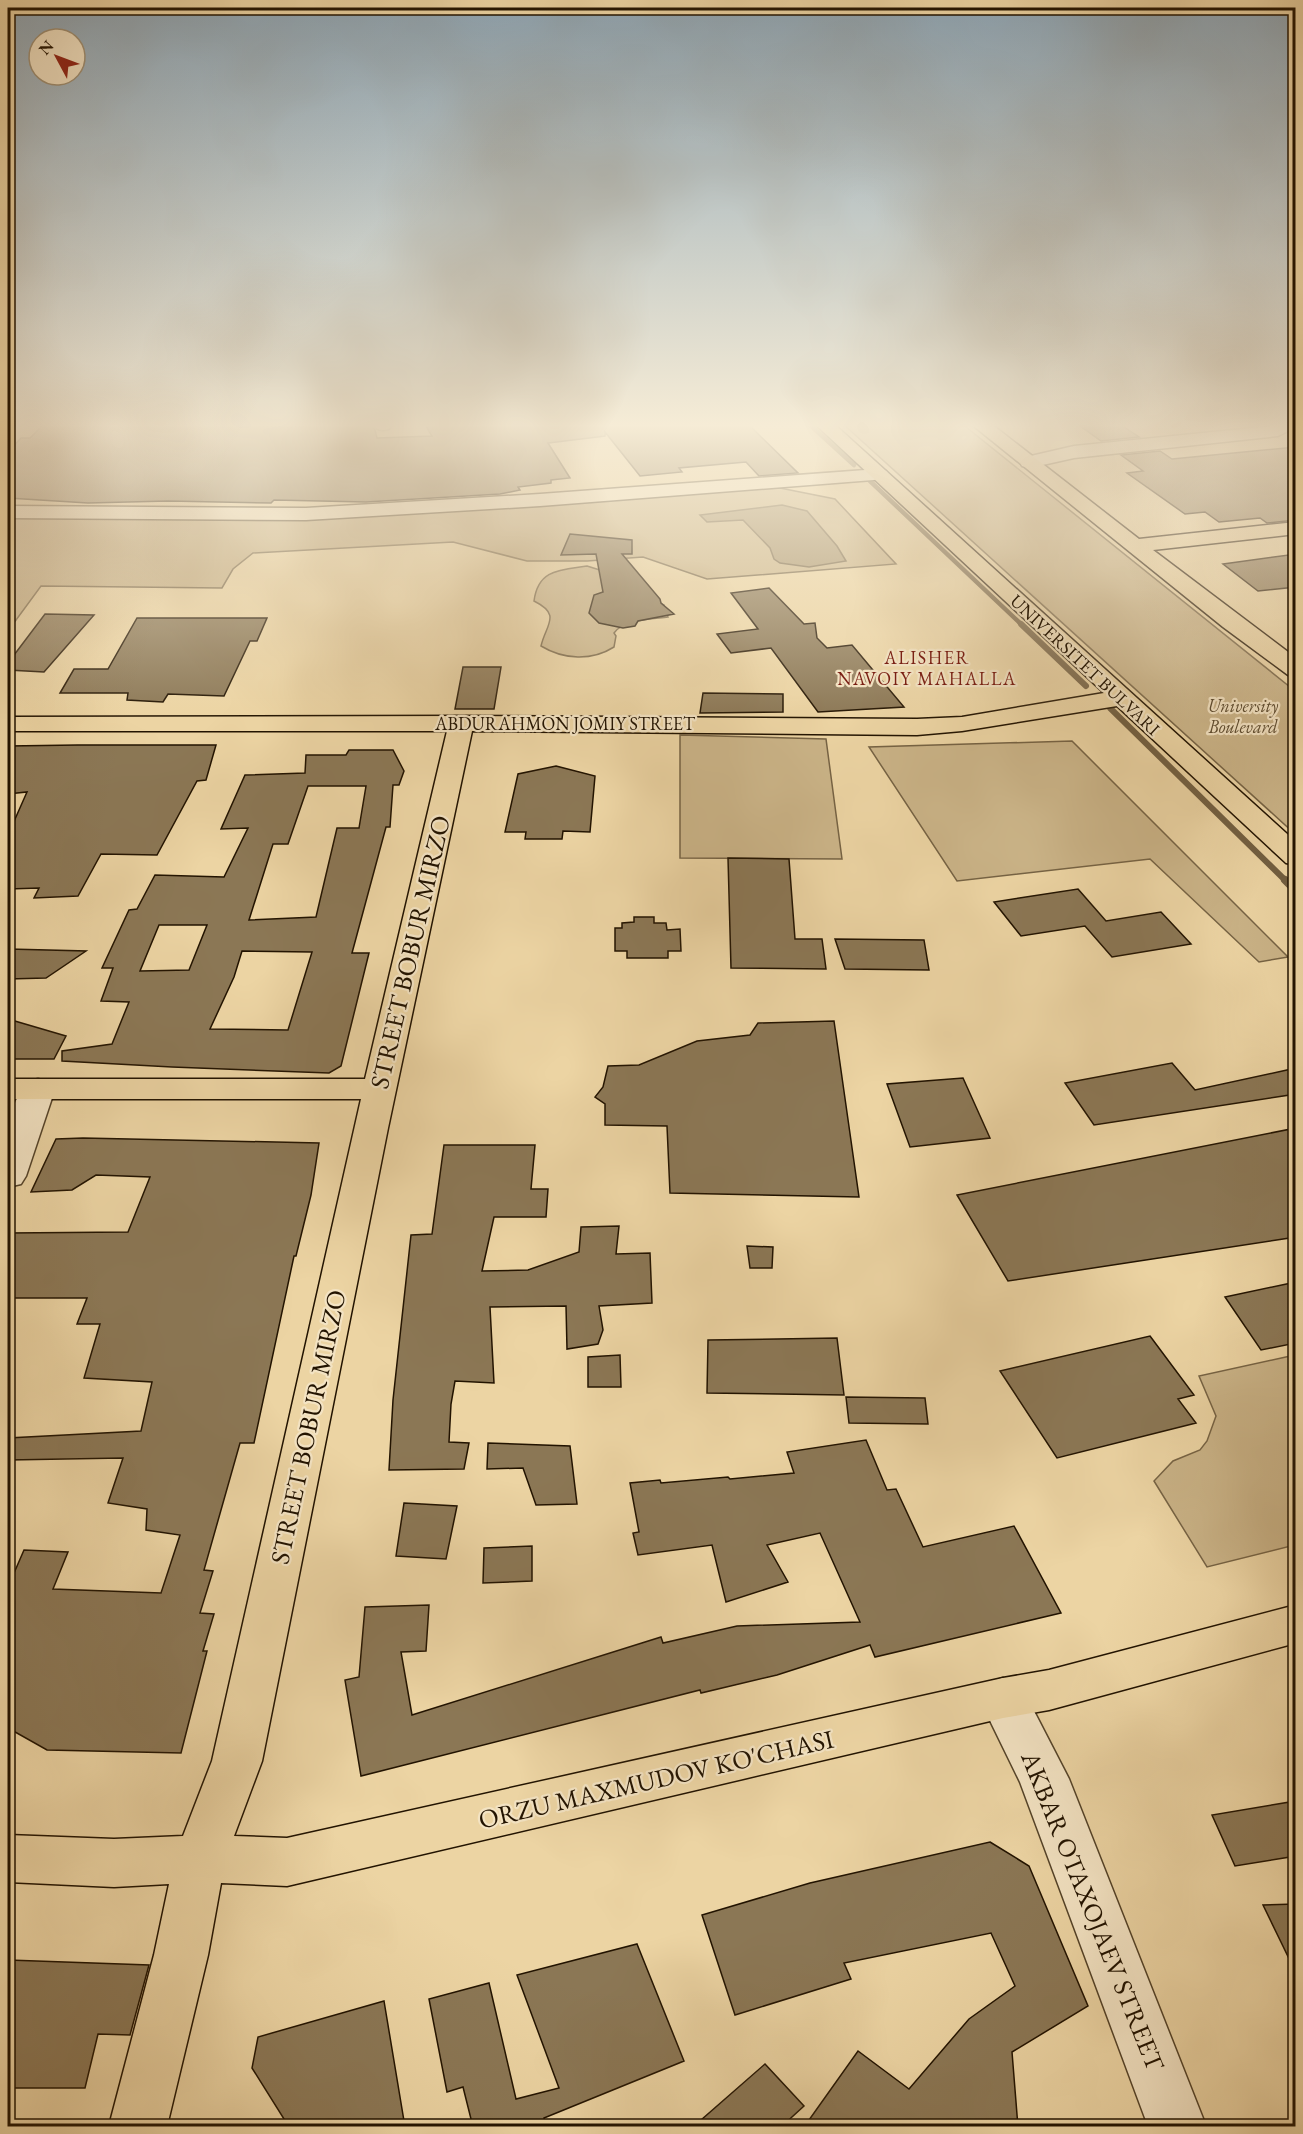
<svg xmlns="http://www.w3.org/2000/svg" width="1303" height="2134" viewBox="0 0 1303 2134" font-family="'EB Garamond',serif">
<rect width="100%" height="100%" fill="#ecd4a3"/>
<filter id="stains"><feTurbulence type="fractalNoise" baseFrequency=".00333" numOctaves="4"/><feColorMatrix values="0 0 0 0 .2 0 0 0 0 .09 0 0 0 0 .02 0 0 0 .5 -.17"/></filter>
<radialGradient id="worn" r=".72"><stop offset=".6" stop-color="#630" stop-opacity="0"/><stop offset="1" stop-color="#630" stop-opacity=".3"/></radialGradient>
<path fill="#cab387" stroke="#766344" stroke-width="1.5" d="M842,423h119l334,268v143z
M775,487l60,12 61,65 -189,15 -64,-22 -56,4h-60l-74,-19 -200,11 -20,16 -11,19 -181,-2 -33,45v-118l297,1z
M587,566l16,5 61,34 4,12c-16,2 -44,2 -54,16l2,3 -2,11c-22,14 -50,13 -73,-1 5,-22 21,-31 -7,-45 4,-32 26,-31 53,-35z
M680,735l146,4 16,120 -162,-1z
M1072,741l216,216 -29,5 -109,-103 -193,22 -88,-134z
M1295,1355v190l-88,22 -53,-86 19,-20 27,-11 7,-9 9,-25 -17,-40z"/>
<path fill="#a7926c" stroke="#725f41" stroke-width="1.5" d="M782,505l25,6 30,35 9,15 -37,6 -29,-4 -6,-4 -4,-11 -27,-28 -36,2 -7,-7z"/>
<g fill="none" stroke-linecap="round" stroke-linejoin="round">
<path stroke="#725f41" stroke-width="4.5" d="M808,423l46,42
M870,481l153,145"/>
<path stroke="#725f41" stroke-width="6" d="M1021,624l65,62
M1110,708l177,174"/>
<path stroke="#725f41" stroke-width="8" d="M1285,880l11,11"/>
</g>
<path fill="#8b7755" stroke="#221300" stroke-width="1.5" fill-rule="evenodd" d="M108,423h81l-1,1 101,3 80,-4 6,7 2,8 55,-2 -8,-13h328v5l46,45 -39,3 -13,-14 -67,6 3,4 -42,4 -35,-44v4l-57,7 22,35 -19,2v3l-33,4 2,3 -20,4 -134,8 -92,-2 -3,3 -103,-2 -80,2 -80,-5v-46l13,-14h9l13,-13 61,2z
M1111,423h7l21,14 -38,4 -22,-16z
M1296,447v73l-29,3 -7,-5 -41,4 -14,-10 -20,2 -58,-41 16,-2 -22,-16 39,-4 12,8z
M570,534l62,6v14h-10l38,45 1,4 13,11 -36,7 -3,5 -12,2 -24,-5 -10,-10 5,-18 9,-3 -7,-38 -35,1z
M1296,554v33l-38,4 -35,-27z
M769,588l35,36 11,-1 2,15 10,10 25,-3 52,62 -86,5 -47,-64 -40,5 -14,-19 41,-5 -27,-36z
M45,614l49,1 -50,57 -36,-2v-7z
M137,618h130l-10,23h-7l-26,55 -56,-2 -5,8 -36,-2 1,-7h-68l14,-24h34z
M463,667h38l-7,42h-39z
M703,693l80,1v18l-83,1z
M78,745h138l-10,35 -9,1 -40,74 -56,-1 -23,42 -44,2 5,-10 -31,1v-54l19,-43 -19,2v-48z
M349,750h44l11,21 -5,14h-6l-3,42h-4l-34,126h17l-28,113 -12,7 -157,-6 -110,-6v-10l50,-7 17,-42 -28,-1 12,-33h-11l27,-58 8,-1 18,-34 69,2 24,-49 -27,1 24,-54 60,-2 1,-18h40zM308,786h58l-7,42h-22l-21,89 -67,3 24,-76h15zM159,925h48l-18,45 -49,1zM242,951l70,1 -24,78 -78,-1 24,-52z
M556,766l39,10 -5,56 -27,-1 -1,8h-37l1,-7h-21l13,-58z
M728,858l61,1 6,80h27l4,30 -95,-1z
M1078,889l28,32 55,-9 30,32 -79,13 -27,-31 -64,10 -27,-34z
M634,917h20v6h12l1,7 13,-1 1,22h-13v7h-41v-7h-12v-23h7v-5l12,-1z
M835,939l89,1 5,30 -84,-1z
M8,949l78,2 -40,27 -38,1z
M8,1019l58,17 -12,23h-46z
M834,1021l25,176 -189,-4 -3,-67 -62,-1v-21l-10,-7 8,-10 5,-21 31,-1 58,-24 53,-6 8,-12z
M1172,1063l23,27 101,-22v26l-202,31 -29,-42z
M963,1078l27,60 -80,9 -23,-63z
M1296,1128v109l-288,44 -51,-86z
M83,1138l236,5 -8,52 -15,61h-2l-40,187h-14l-36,127 9,1 -13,42 14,1 -11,37h4l-26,102 -134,-3 -39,-22v-141l16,-37 44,2 -15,37 108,4 19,-58 -34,-5 1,-21 -39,-6 15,-45 -115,2v-22l133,-7 11,-49 -68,-4 16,-54h-23l10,-26h-79v-65l120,-1 22,-55 -54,-2 -24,15 -41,2 25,-53z
M444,1145h91l-4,44h17l-2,28h-52l-12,54 46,-1 51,-18 2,-25 38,-1 -3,28 34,-1 2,50 -53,3 4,24 -5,14 -31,5 -1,-43 -76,1 4,76 -39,-2 -4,23 -2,38 20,1 -5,26 -75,1 4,-70 18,-165 21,-1z
M747,1246l26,1 -1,21h-22z
M1296,1282v61l-35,7 -36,-53z
M1150,1336l44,59 -16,4 18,24 -139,35 -57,-87z
M837,1338l7,57 -137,-2 1,-53z
M620,1355l1,32h-33v-30z
M846,1397l79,1 3,26 -79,-1z
M866,1440l21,50 9,-1 27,58 91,-21 47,87 -186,44 -5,-12 -93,30 -76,18 -1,-3 -339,86 -16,-96 14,-3 6,-70 64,-2 -3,46 -25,1 11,63 249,-78 2,6 74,-17 123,-4 -40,-89 -53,12 21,37 -62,20 -14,-57 -74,10 -5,-22 6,-1 -9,-49 30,-3 1,3 67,-6 2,2 64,-6 -7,-21z
M488,1443l82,3 7,58 -41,1 -13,-37 -36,1z
M404,1503l53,3 -11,53 -50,-3z
M532,1546v35l-49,2 1,-35z
M1296,1801v55l-61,10 -23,-51z
M990,1842l39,24 59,140 -76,46 6,75h-214l54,-76 51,38 60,-70 46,-33 -24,-53 -147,30 7,16 -116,36 -33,-100 108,-32z
M1296,1904v69l-33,-68z
M637,1944l47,117 -140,57 2,9h-73l-10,-40 -16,5 -18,-93 60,-16 27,116 43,-11 -42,-113z
M8,1960l141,5 -19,70 -32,-1 -13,54h-77z
M384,2001l21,126h-116l-37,-59 6,-31z
M765,2064l39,42 -23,21h-88z"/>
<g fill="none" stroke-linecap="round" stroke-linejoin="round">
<g stroke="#544329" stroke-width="3">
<path id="minor" d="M371,423h19l2,2 -3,4c-8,2 -13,1 -18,-6z
M1279,423h17v4l-18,9 -204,22 -45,10 -7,-2 -2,-4 2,-4 52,-12 199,-20z
M879,469l7,2 3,4 -3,4 -346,27 -234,14 -298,-2v-12l298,2 234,-14z
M38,1079l12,3 5,7 -29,87 -5,8 -13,3c0,-36 -4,-74 18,-105z
M1003,1678l17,6 49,95 137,347h-58l-128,-344 -41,-84 7,-14z"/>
</g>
<g stroke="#221300" stroke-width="3">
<path id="major" d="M814,423h19l463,419v23l-10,-2 -169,-157 -155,25 -45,4 -445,-4 -84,397 -126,633 -28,75 53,2 716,-160 46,-8 247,-65v38l-247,67 -46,8 -716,168 -66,-3 -13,72 -41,171h-58l45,-171 15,-71 -55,3 -106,-5v-47l106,4 69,-3 29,-75 149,-662h-353v-20h357l82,-348h-439v-14l453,-1 456,3 45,-2 142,-24z
M970,423h20l149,116 157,-17v12l-143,16 143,108v19l-8,-2 -65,-48z"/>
</g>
<use href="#minor" fill="#f3e3c3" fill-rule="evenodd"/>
<use href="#major" fill="#ecd4a3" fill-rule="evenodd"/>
</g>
<linearGradient id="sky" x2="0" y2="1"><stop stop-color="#8ea6b6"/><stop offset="0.59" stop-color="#f6ecd6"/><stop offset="1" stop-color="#f6ecd6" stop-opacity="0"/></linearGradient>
<rect width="1303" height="721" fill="url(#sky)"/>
<g text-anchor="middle" stroke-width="4.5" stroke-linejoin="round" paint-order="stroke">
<g font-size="18" letter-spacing="1.5" fill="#7a1f14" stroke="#f3e3c3">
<text x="927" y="664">ALISHER<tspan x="927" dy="21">NAVOIY MAHALLA</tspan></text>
</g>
<g font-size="18" fill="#221300" stroke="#f3e3c3">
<text transform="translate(1085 665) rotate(43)" y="6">UNIVERSITET BULVARI</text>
<text x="565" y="730">ABDURAHMON JOMIY STREET</text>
</g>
<g font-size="18" font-style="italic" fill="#5d4b2f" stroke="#f3e3c3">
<text x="1243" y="712">University<tspan x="1243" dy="21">Boulevard</tspan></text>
</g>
<g font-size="26" fill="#221300" stroke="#f3e3c3">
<text transform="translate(410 952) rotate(-77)" y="9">STREET BOBUR MIRZO</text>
<text transform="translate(308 1427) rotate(-78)" y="9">STREET BOBUR MIRZO</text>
<text transform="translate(656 1779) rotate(-13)" y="9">ORZU MAXMUDOV KO'CHASI</text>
<text transform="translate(1093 1911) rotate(68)" y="9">AKBAR OTAXOJAEV STREET</text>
</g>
</g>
<rect width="1303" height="2134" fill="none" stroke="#ecd4a3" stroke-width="30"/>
<rect x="9" y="9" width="1285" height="2116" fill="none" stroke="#221300" stroke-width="3"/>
<rect x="15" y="15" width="1273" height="2104" fill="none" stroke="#221300" stroke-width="1.5"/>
<g transform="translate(57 57) rotate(311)"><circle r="28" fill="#f3e3c3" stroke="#9f9075" stroke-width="1.5"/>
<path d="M0-4.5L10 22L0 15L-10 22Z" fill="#8f2418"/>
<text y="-9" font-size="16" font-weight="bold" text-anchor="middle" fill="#221300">N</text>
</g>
<rect width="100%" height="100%" filter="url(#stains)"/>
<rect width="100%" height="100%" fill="url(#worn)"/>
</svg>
